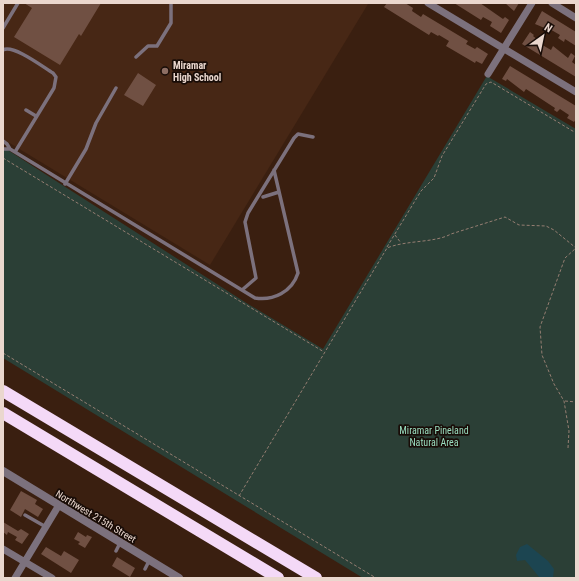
<svg xmlns="http://www.w3.org/2000/svg" width="579" height="581" viewBox="0 0 579 581" font-family="'Roboto Condensed',sans-serif">
<rect width="100%" height="100%" fill="#3a1f10"/>
<path fill="#472715" d="M3,3h364l1,1 -158,261 -207,-126z"/>
<path fill="#2b3f36" d="M488,74l2,4 86,51v449h-213l-360,-220v-211l245,157 75,45z"/>
<path fill="#1c4551" d="M527,544l21,17 6,8 -1,9h-13l-15,-18 -8,1 -1,-6 4,-8z"/>
<path fill="#705043" d="M24,3h77l-20,33 -2,-2 -19,31 -46,-28 18,-29z
M387,3h18l8,5 -1,3 9,6 2,-3 45,27 -2,3 9,5 2,-2 11,7 -6,10 -6,-3 -1,2 -29,-17 3,-5 -10,-6 -1,1 -7,-4 -2,3 -45,-28z
M454,3h26l23,16 2,-2 4,3 -8,13 -11,-7 2,-4 -9,-5 -2,3z
M505,3h14l-5,8z
M542,11l34,21v14l-11,-7 -1,3 -6,-4 2,-3 -12,-7 -1,1 -12,-5z
M530,32l4,3 -1,1 7,6 -1,1 12,7 2,-4 15,12 3,-5 4,3 -3,6 4,3v12l-54,-33z
M510,66l66,40v13l-2,3 -7,-4 2,-3 -9,-6 -3,3 -3,-2 1,-2 -29,-19 -2,3 -17,-13 -1,2 -4,-2z
M138,73l18,12 -13,21 -19,-11z
M21,491l16,9 -2,4 8,5 -5,8 -13,-8 -4,8 -11,-7z
M3,522l15,9 3,-2 8,5 -7,10 -7,-4 2,-3 -9,-5 -1,3 -4,-3z
M78,532l8,5 1,-2 5,2 -7,11 -7,-4 2,-2 -6,-3z
M46,547l15,9 3,-5 15,9 -8,13 -30,-19z
M117,557l18,11 -5,9 -18,-11z"/>
<g fill="none" stroke-linecap="round" stroke-linejoin="round">
<path stroke="#957e72" stroke-width="1" stroke-dasharray="3 2" stroke-linecap="butt" d="M3,158l321,194
M395,235l6,8
M387,247l34,-56 13,-13 8,-22 44,-72 5,-2 85,51
M3,353l373,225
M565,401l11,1
M568,448l1,-17 -5,-30 -10,-17 -12,-29 -2,-28 25,-69 11,-10
M239,496l148,-248c19,-8 48,-5 64,-14l54,-17 14,8 27,1 8,4 22,18"/>
<path stroke="#7c717d" stroke-width="3.5" d="M3,28l15,-25
M3,50c10,-6 40,17 50,23l3,4 -2,11 -39,64
M136,57l12,-11h9l14,-23v-20
M26,110l10,6
M3,141l4,3 3,5 245,149c18,3 37,-6 43,-25l-24,-103
M3,149h7
M65,184l21,-35 10,-26 20,-35
M263,197l16,-5
M242,290l14,-12 -11,-56 3,-9 46,-75 4,-4 15,3
M25,515l21,12
M116,551l4,-8
M145,569l4,-8"/>
<path stroke="#7c717d" stroke-width="7" d="M428,3l148,89
M552,3l24,15
M488,74l44,-71
M3,549l49,29
M15,578l44,-73"/>
<path stroke="#7c717d" stroke-width="8" d="M3,471l176,107"/>
<path stroke="#f4d9f7" stroke-width="12" d="M3,391l313,187
M3,413l275,165"/>
</g>
<circle fill="#8d6e63" stroke="#180c07" stroke-width="1.5" cx="165" cy="71" r="4"/>
<g text-anchor="middle" stroke-width="3.5" stroke-linejoin="round" paint-order="stroke">
<g font-size="10" font-weight="bold" fill="#ead7ce" stroke="#180c07" text-anchor="start">
<text x="173" y="69">Miramar<tspan x="173" dy="12">High School</tspan></text>
</g>
<g font-size="10" fill="#9bdec0" stroke="#180c07">
<text x="434" y="434">Miramar Pineland<tspan x="434" dy="12">Natural Area</tspan></text>
</g>
<g font-size="10" fill="#ead7ce" stroke="#180c07">
<text transform="translate(96 516) rotate(31)" y="4">Northwest 215th Street</text>
</g>
</g>
<rect width="579" height="581" fill="none" stroke="#ead7ce" stroke-width="8"/>
<g transform="translate(543 36) rotate(33)" stroke="#180c07" stroke-width="3" paint-order="stroke">
<path d="M0-3L7 15L0 10L-7 15Z" fill="#ead7ce"/>
<text y="-6" font-size="11" font-weight="bold" text-anchor="middle" fill="#ead7ce">N</text>
</g>
</svg>
